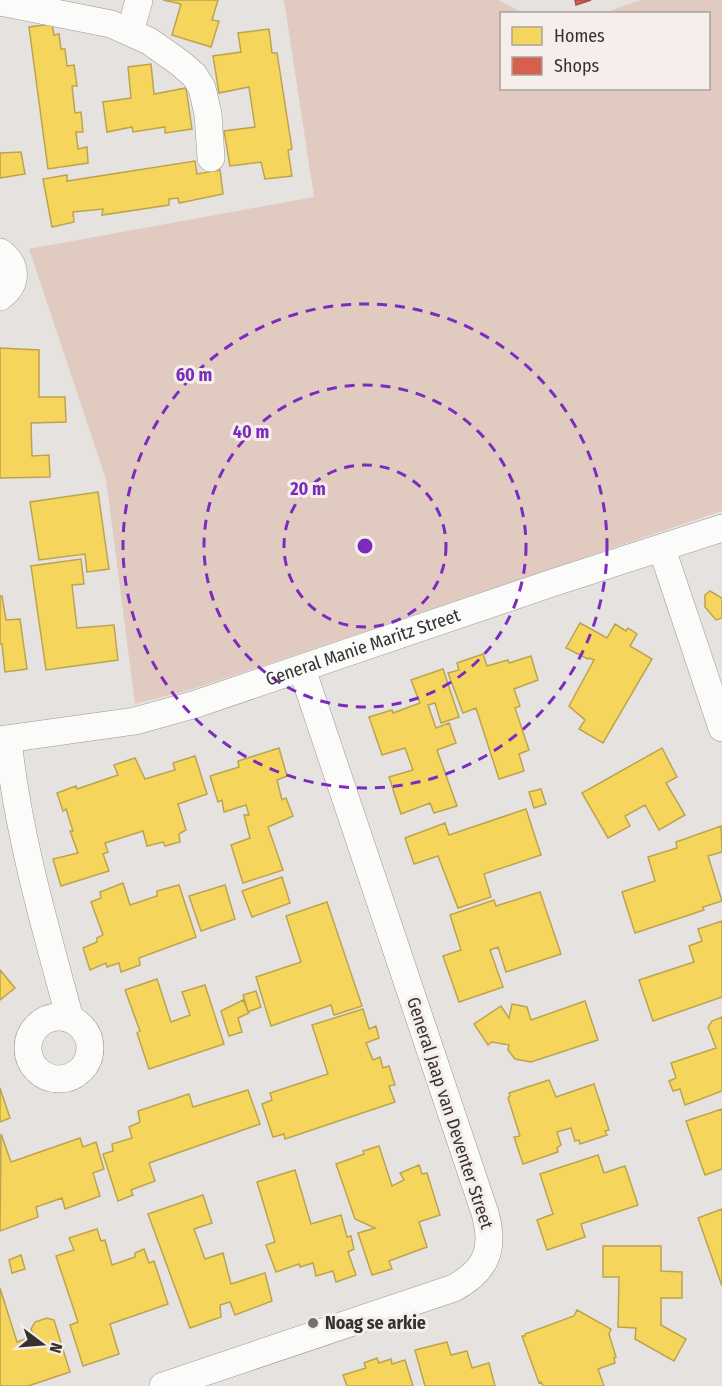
<svg xmlns="http://www.w3.org/2000/svg" width="722" height="1386" viewBox="0 0 722 1386" font-family="'Fira Sans Condensed',sans-serif">
<rect width="100%" height="100%" fill="#e5e2e0"/>
<path fill="#e1cbc0" d="M284,0h214l26,13 -22,1v74h206v-74l-105,-1 38,-13h81v511l-433,146 -96,32 -58,15 -29,-225 -77,-230 285,-52z"/>
<path fill="#f6d55c" stroke="#bca44f" stroke-width="1.5" d="M163,0h55l-6,20 7,1 -8,26 -39,-12 9,-31z
M52,24l2,11 5,-1 2,15h4l2,17 7,-1 3,21h-5l3,27 6,-1 2,20h-7l2,17 9,-2 1,16 -40,6 -19,-142z
M269,29l3,24h5l15,96 -4,1 4,26 -27,3 -4,-17 -31,4 -6,-35 31,-4 -6,-40 -30,6 -6,-37 28,-4 -3,-19z
M151,64l3,30 32,-6 6,41 -27,4v-6l-32,5 -1,-5 -25,5 -4,-30 28,-4 -3,-31z
M21,152l4,22 -25,4v-25z
M195,161l2,13 23,-4 3,24 -44,9 -1,-5 -9,1v6l-67,10 1,-6 -30,3 1,10 -22,5 -9,-48 24,-4v6z
M0,348l39,2v47h26l1,25 -35,1 1,33 17,-1 1,22 -50,1z
M98,492l11,77 -22,3 -2,-18 -46,6 -9,-58z
M81,559l3,25 -12,1 5,43 37,-3 4,35 -72,10 -15,-104z
M710,591l12,7v20l-6,2 -11,-13v-12z
M0,596h2l4,24 14,-1 7,50 -22,3 -3,-28h-2z
M580,623l27,15 8,-14 11,7 2,-3 9,6 -7,12 22,13 -49,84 -24,-14 6,-9 -16,-14 25,-46 -5,-2 -1,1 -22,-11z
M483,654l4,12 21,-6 1,3 22,-7 7,24 -24,9 6,17 -5,2 14,42 -10,4 5,17 -25,8 -23,-71 -13,5 -15,-40 11,-3 -2,-7z
M443,669l16,48 -18,6 -6,-20 -7,2 8,23 13,-5 7,20 -19,7 20,56 -23,7 -4,-10 -29,11 -12,-37 24,-7 -8,-22 -23,7 -13,-38 23,-7 1,3 27,-10 -9,-23z
M279,748l8,28 -10,4 5,20 4,-2 7,18 -25,11 15,43 -40,13 -12,-38 19,-7 -6,-23h5l-3,-10 -22,7 -2,-12 -4,2 -8,-26 29,-9 -1,-6z
M662,748l15,29 -11,6 19,32 -26,15 -14,-25 -20,11 5,10 -22,12 -26,-45z
M195,756l12,38 -29,10 8,26 -7,4 1,8 -15,4 -2,-4 -16,4 -4,-15 -38,12 3,9 -5,2 6,17 -48,15 -8,-27 25,-6 -8,-22h3l-7,-22 -3,2 -6,-18 19,-7 1,3 41,-14 -4,-10 21,-7 10,21 30,-9 -2,-7z
M541,789l5,15 -12,4 -5,-16z
M526,809l15,46 -57,19 7,23 -33,11 -20,-52 -24,8 -9,-26 40,-15 4,12z
M721,826l1,26 -14,4 14,45 -19,6 1,3 -69,23 -13,-41 33,-11 -7,-24 29,-9 -1,-6z
M282,877l8,26 -38,14 -10,-26z
M123,883l7,22 27,-9v-5l22,-6 17,52 -57,21 1,7 -19,7 -2,-9 -12,4 -1,-4 -16,7 -7,-22 14,-6v-4l6,-3 -12,-33 10,-4 -1,-6z
M225,885l10,34 -34,12 -12,-35z
M540,892l21,62 -55,18 -8,-25 -8,3 13,37 -44,15 -16,-46 18,-6 -11,-35 44,-15 2,6z
M327,902l35,104 -28,9 -3,-10 -60,21 -15,-49 45,-15 -15,-46z
M722,921v76l-69,24 -14,-41 55,-18 -5,-16 13,-5 -4,-12z
M0,970l15,18 -15,12z
M157,979l14,43 19,-7 -8,-23 23,-7 19,59 -75,25 -12,-36 3,-2 -15,-41z
M256,991l5,16 -13,5 -5,-17z
M243,1000l6,13 -11,5 4,14 -13,4 -8,-25z
M585,1001l13,39 -67,22 -16,-3 -7,-9 1,-5 -17,-3 -4,3 -14,-21 27,-18 8,12 3,-14 15,3 4,13z
M363,1009l6,20 7,-3 3,12 -13,5 7,17 7,-3 3,11 6,-2 6,19 -6,1 6,16 -110,37 -1,-5 -11,3 -11,-33 10,-4 -2,-7 58,-19 -16,-49z
M722,1017v74l-37,14 -5,-16 -7,2 -4,-10 7,-3 -5,-15 45,-15 -8,-21 4,-6z
M549,1080l7,17 38,-13 15,46 -4,1 2,4 -27,9 -1,-4 -4,1 -4,-13 -14,4 4,13 -4,3 1,4 -35,12 -9,-27 6,-1 -12,-38 2,-2 -1,-3z
M0,1088l10,30 -10,4z
M248,1090l12,34 -111,39 6,18 -24,9 2,5 -15,6 -15,-47 10,-3 -1,-7 20,-6 -3,-11 11,-5 -2,-11 51,-17 4,13z
M722,1109v60l-17,6 -19,-54z
M1,1134l10,28 69,-24 3,9 13,-5 8,27 -11,4 7,23 -35,13 -3,-11 -26,9 2,10 -38,14z
M379,1146l13,40 12,-6 -4,-7 19,-8 3,9 5,-1 13,42 -21,7 8,25 -38,14 3,8 -20,6 -14,-42 17,-5 -20,-9 -19,-55 28,-10 -1,-3z
M598,1155l6,18 21,-7 13,39 -57,19 4,13 -38,13 -10,-30 16,-6 -13,-40z
M295,1170l16,54 30,-9 6,22 4,-1 3,13 -6,3 8,23 -20,7 -3,-11 -17,5 -3,-13 -13,4 -1,-3 -23,8 -10,-27 9,-3 -18,-60z
M203,1195l9,28 -18,6 11,30 18,-6 8,31 34,-11 7,28 -37,14 -5,-13 -10,3 1,12 -31,11 -42,-114z
M722,1209v77l-24,-68z
M97,1229l4,12 4,-1 7,25 23,-8v-4l9,-4 5,14 5,-2 14,43 -58,20 9,30 -36,12 -13,-41 8,-3 -22,-66 18,-6 -5,-12z
M603,1246h58v25l21,1v26h-21v27l25,14 -12,22 -39,-22 1,-11 -18,-1 1,-50h-16z
M21,1255l4,14 -13,4 -3,-13z
M0,1288l17,54 17,-6 -3,-7 4,-7 12,-4 7,2 16,52 -42,14h-28z
M577,1310l34,19 -2,5 7,23 -2,1 1,5 -17,6 6,17h-61l-2,-4 -2,1 -17,-47h3v-2l49,-18z
M447,1342l4,13 16,-4 5,17 17,-5 6,23h-70l-10,-36z
M377,1358l2,5 12,-4 1,5 13,-4 8,26h-66l-4,-11 23,-7 -2,-5z"/>
<path fill="#d6604d" stroke="#a65245" stroke-width="1.5" d="M575,0h16l-15,5z"/>
<g fill="none" stroke-linecap="round" stroke-linejoin="round">
<g stroke="#9a9796" stroke-width="28">
<g id="minor">
<path d="M0,2l111,22 38,17 31,22 14,12 8,13 6,26 3,44"/>
<path d="M130,32l9,-32"/>
<path d="M0,252c18,13 18,32 0,45"/>
<path d="M662,549l60,179"/>
<path id="s1" d="M0,740l135,-19 61,-17 356,-121 170,-55"/>
<path d="M8,740c10,95 37,186 62,279"/>
<circle cx="59" cy="1048" r="31"/>
<path d="M163,1386l291,-98c33,-18 41,-39 31,-75l-183,-544"/>
</g>
</g>
<use href="#minor" stroke="#fbfbfa" stroke-width="27"/>
</g>
<g fill="none" stroke="#7b2cbf" stroke-width="3" stroke-dasharray="10 8">
<circle cx="365" cy="546" r="81"/>
<circle cx="365" cy="546" r="161"/>
<circle cx="365" cy="546" r="242"/>
</g>
<circle fill="#73706e" stroke="#f5eeea" stroke-width="2" cx="313" cy="1323" r="6"/>
<g text-anchor="middle" stroke-width="6" stroke-linejoin="round" paint-order="stroke">
<g font-size="18" fill="#353231" stroke="#f5eeea">
<text dy="6" stroke="none"><textPath href="#s1" startOffset="376">General Manie Maritz Street</textPath></text>
<text transform="translate(450 1113) rotate(72)" y="6">General Jaap van Deventer Street</text>
</g>
<g font-size="18" font-weight="bold" fill="#353231" stroke="#f5eeea" text-anchor="start">
<text x="325" y="1329">Noag se arkie</text>
</g>
</g>
<circle cx="365" cy="546" r="9" fill="#7b2cbf" stroke="#f5eeea" stroke-width="3"/>
<g font-size="18" text-anchor="middle" font-weight="bold" fill="#7b2cbf" stroke="#f5eeea" stroke-width="6" stroke-linejoin="round" paint-order="stroke">
<text x="194" y="381">60 m</text>
<text x="251" y="438">40 m</text>
<text x="308" y="495">20 m</text>
</g>
<rect x="500" y="12" width="210" height="78" fill="#f5eeea" stroke="#a8a3a0" stroke-width="1.5"/>
<rect x="512" y="27" width="30" height="18" fill="#f6d55c" stroke="#a8a3a0" stroke-width="1.5"/>
<text x="554" y="42" font-size="18" fill="#353231">Homes</text>
<rect x="512" y="57" width="30" height="18" fill="#d6604d" stroke="#a8a3a0" stroke-width="1.5"/>
<text x="554" y="72" font-size="18" fill="#353231">Shops</text>
<g transform="translate(42 1344) rotate(106)" stroke="#f5eeea" stroke-width="4.5" paint-order="stroke">
<path d="M0-4.5L10 22L0 15L-10 22Z" fill="#353231"/>
<text y="-9" font-size="16" font-weight="bold" text-anchor="middle" fill="#353231">N</text>
</g>
</svg>
